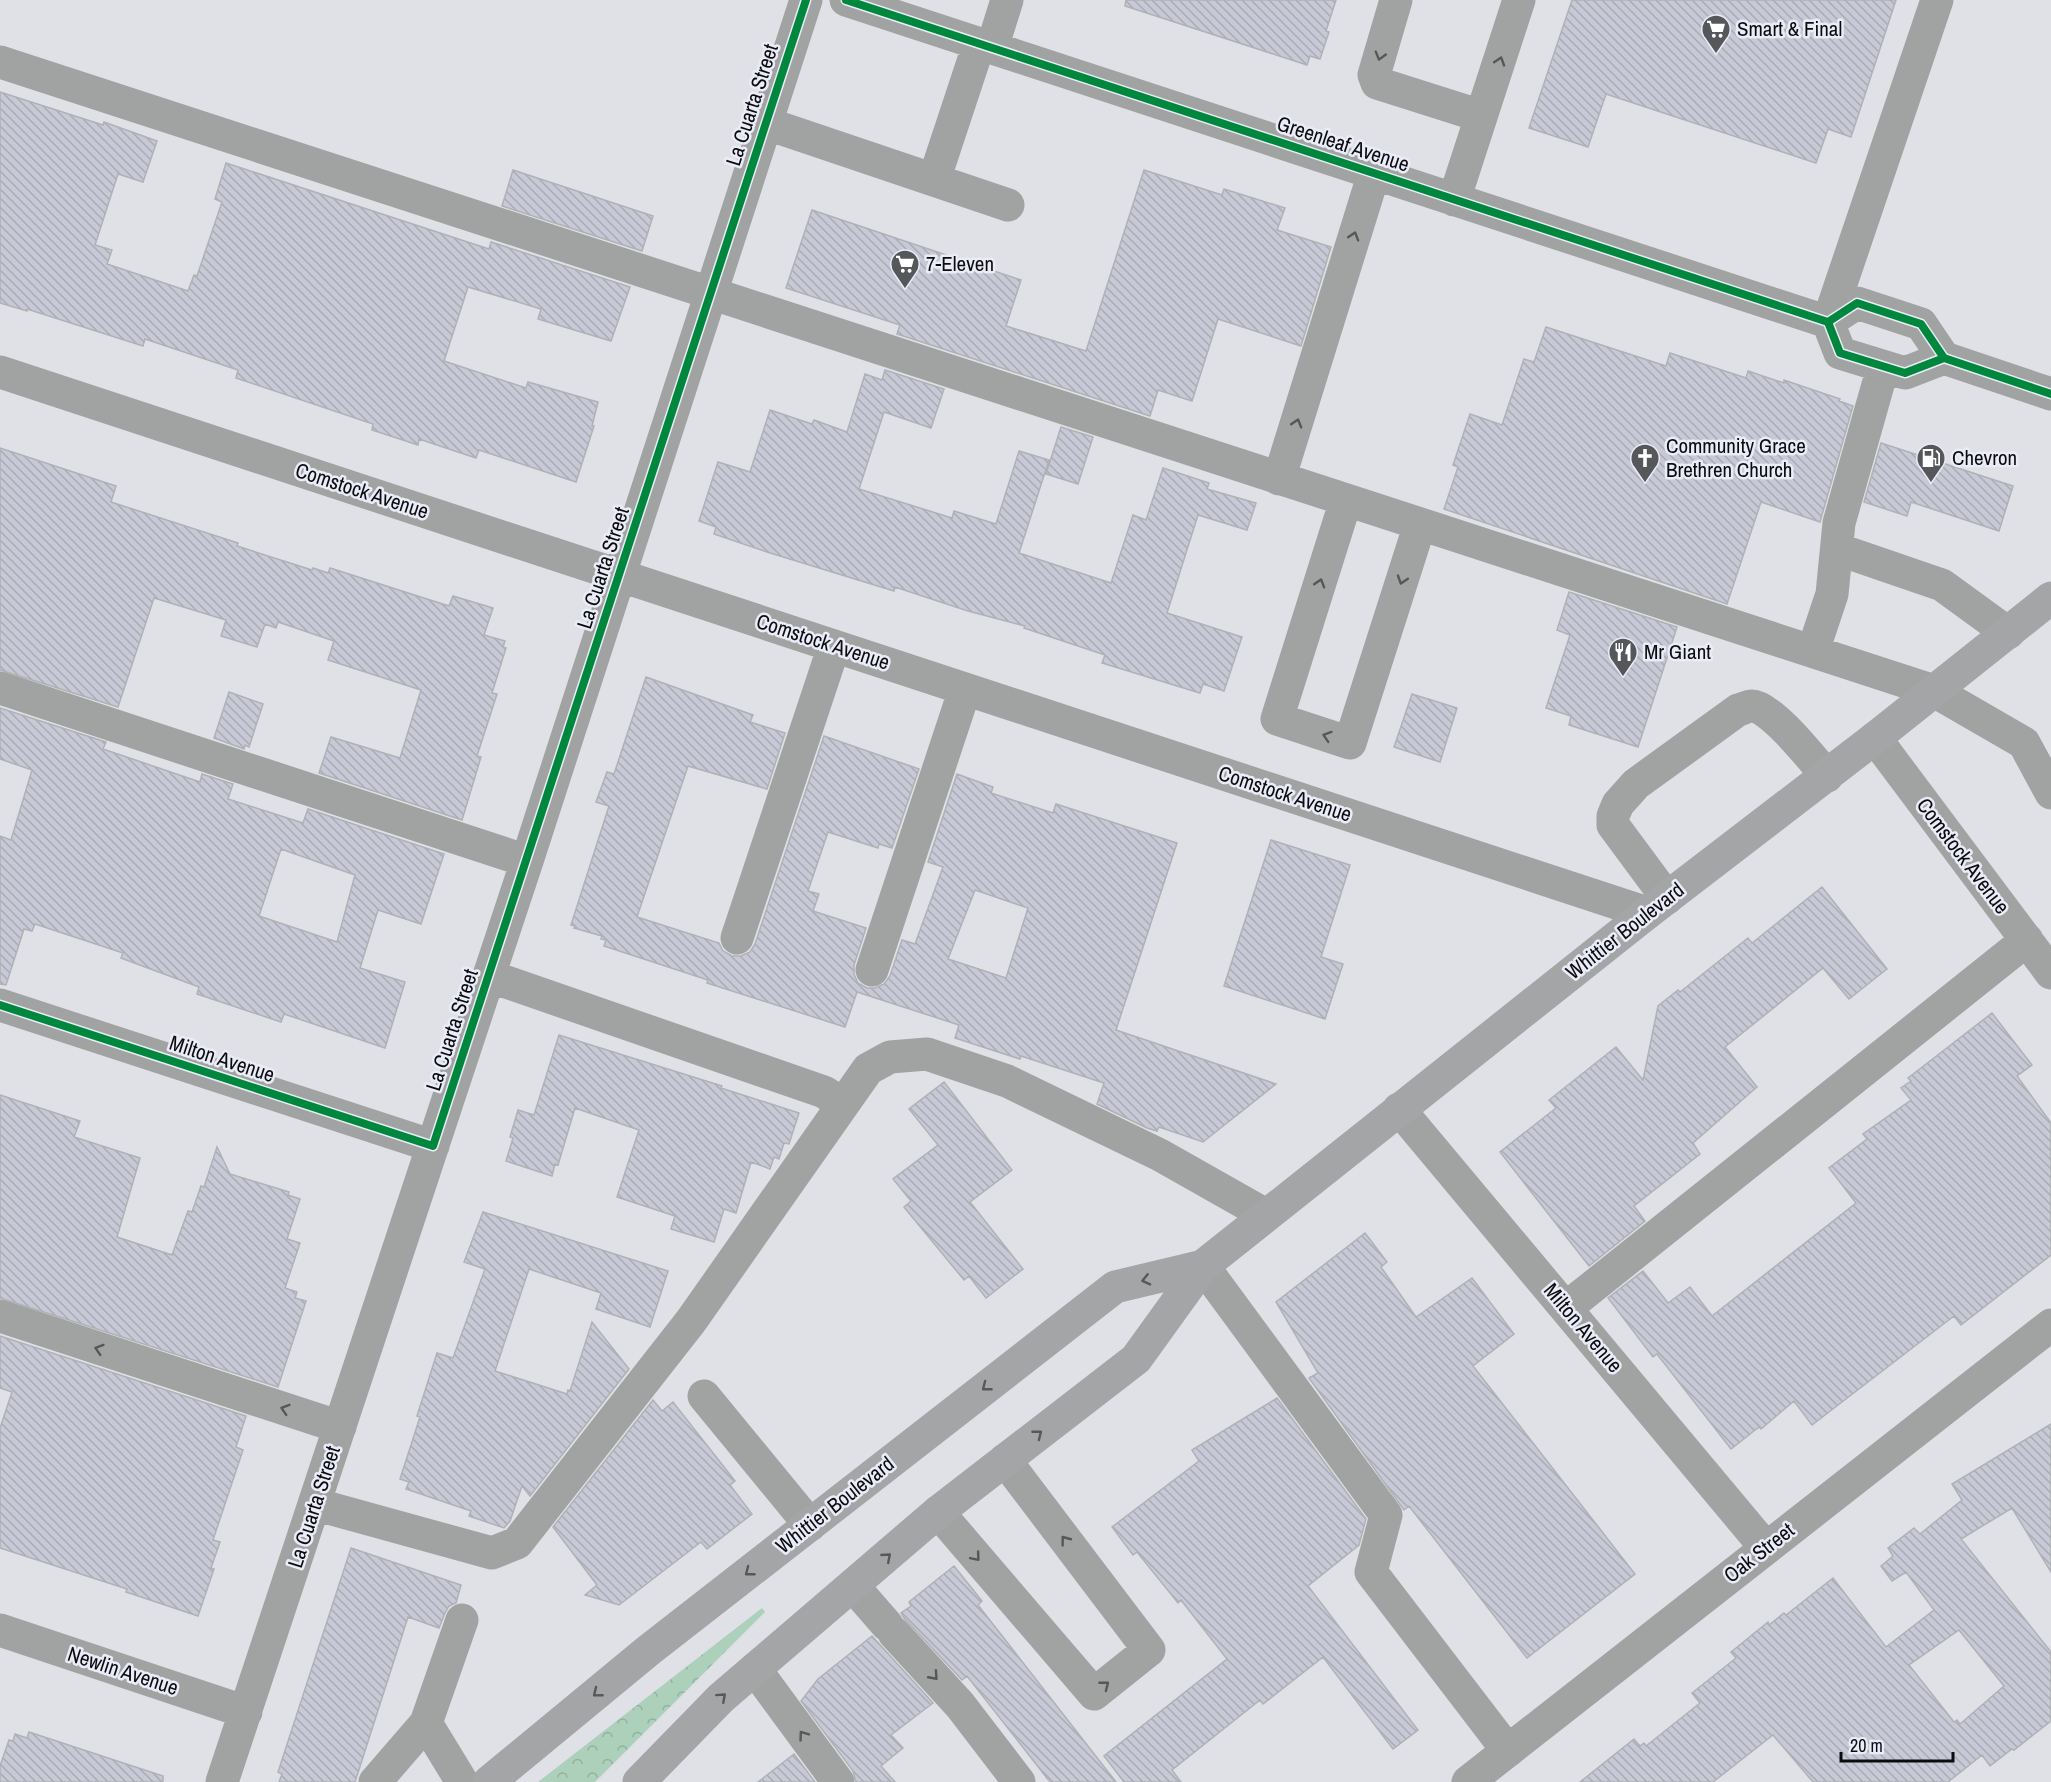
<svg xmlns="http://www.w3.org/2000/svg" width="2051" height="1782" viewBox="0 0 2051 1782" font-family="'Archivo Narrow',sans-serif">
<defs>
<pattern id="park-crowns" width="20" height="18" patternUnits="userSpaceOnUse" patternTransform="scale(1.5)"><rect width="20" height="18" fill="#acd0ba"/><path d="M2 6a3 3 0 1 1 6 0M12 15a3 3 0 1 1 6 0" fill="none" stroke="#93b19f"/></pattern>
<pattern id="building-back-hatch" width="6" height="6" patternUnits="userSpaceOnUse" patternTransform="scale(1.5)"><rect width="6" height="6" fill="#c7c9d6"/><path d="M-1 5l2 2M0 0l6 6M5-1l2 2" fill="none" stroke="#aaabb7"/></pattern>
</defs>
<rect width="100%" height="100%" fill="#e0e1e7"/>
<path fill="url(#park-crowns)" d="M762,1608l3,4 -170,170h-57z"/>
<path fill="url(#building-back-hatch)" stroke="#b0b1b6" stroke-width="1.5" fill-rule="evenodd" d="M1126,0h210l-10,31 3,1 -9,27 -10,-3 -3,9 -182,-59z
M1572,0h324l-45,137 -23,-8 -12,34 -210,-69 -18,53 -59,-19z
M0,92l103,33 1,-3 53,19 -14,41 -25,-8 -23,71 17,5 -5,14 81,27 6,-16 3,1 25,-74 -7,-3 11,-36 263,86 2,-7 139,45 -19,54 -73,-22 3,-10 -73,-22 -24,74 82,27 2,-6 70,20 -6,24h2l-18,56 -97,-32 -3,8 -57,-19 -1,6 -46,-15 1,-6 -137,-46 2,-8 -93,-31 -2,7 -116,-37v2l-27,-8z
M513,170l140,46 -11,35 -140,-45z
M1144,170l78,25 2,-6 61,19 -8,22 54,17 -30,99 -83,-27 -26,82 -34,-11 -8,26 -253,-82 3,-9 -114,-37 26,-78 209,70 -15,46 80,25z
M1546,327l120,39 4,-13 76,25 2,-7 36,12v-3l56,19 -1,2 14,5 -33,116 -59,-20 -34,102 -283,-95 14,-42 -5,-2 17,-51 32,11 22,-66 10,3z
M885,370l59,19 -13,39 -47,-16 -25,77 93,29 2,-7 42,13 23,-73 30,9 -30,93 92,30 22,-68 13,5 17,-52 46,15 -2,6 49,14 -9,27 -49,-15 -31,98 75,24 -18,54 -21,-7 -3,9 -98,-30 3,-8 -81,-27 1,-2 -57,-15 -73,-24 -1,4 -127,-39 -53,-18 2,-7 -17,-6 19,-59 32,10 20,-62 42,14 2,-4 33,12 18,-58 17,6z
M1061,427l32,10 -15,47 -32,-10z
M1881,443l132,43 -14,45 -88,-29 -4,14 -43,-14z
M0,448l116,38 -5,16 127,41 -1,3 75,24 1,-2 15,5 2,-5 119,38 4,-10 40,12 -9,27 21,6 -2,6 3,1 -14,45 5,1 -20,62 4,1 -19,63 -143,-47 12,-36 69,21 21,-68 -93,-30 6,-19 -56,-19 -2,6 -11,-4 -8,23 -36,-11 5,-16 -72,-22 -36,109 -118,-37z
M1569,592l108,35 -39,120 -69,-22 2,-9 -25,-8 24,-73 -13,-5z
M646,677l107,38 -3,7 35,11 -18,56 -79,-23 -51,151 82,26 4,8 9,5h9l9,-4 5,-8 69,-208 95,33 -27,79 -13,-4 -1,4 -50,-16 -20,59 11,3 -6,17 53,17 -12,37v9l4,9 9,5h8l9,-4 6,-8 12,-36 13,4 28,-77 -15,-5 29,-88 36,13 -2,6 62,20 3,-9 121,39 -61,187 160,54 -73,58 -44,-15 -2,4 -10,-3 -50,-24 7,-21 -83,-27 -1,3 -65,-21 4,-13 -102,-33 -12,35 -138,-44 1,-3 -104,-34 2,-6 -5,-1 1,-3 -28,-8 1,-2 -4,-1 38,-119 -13,-4 11,-30 7,2zM975,890l53,18 -22,70 -58,-19z
M229,692l34,12 -14,43 -4,-2 -1,4 -30,-11z
M1412,694l45,14 -17,54 -46,-15z
M0,708l106,34 -3,7 97,33 2,-8 31,10 -5,15 75,24 5,-14 136,45 -23,70 -43,-14 -18,58 45,14 -20,66 -101,-34 -3,8 -84,-28 2,-7 -78,-29 2,-5 -88,-29 -3,7 -8,-2 -18,56 -6,-1v-148l11,4 21,-70 -32,-11zM281,849l74,26 -18,67 -78,-26z
M1271,840l79,25 -29,92 22,7 -18,55 -101,-33z
M1822,887l65,82 -38,30 -26,-31 -98,79 32,40 -64,56 7,11 -66,52 11,15 -56,45 -89,-114 56,-44 -7,-8 67,-53 27,33 15,-74 20,-16 2,2 68,-54 4,5z
M1992,1013l40,52 -15,11 34,47v132l-90,70 -7,-9 -142,109 -18,-24 -33,28 -2,-2 -28,22 -74,-95 -4,3 -45,-59 35,-27 25,32 22,-16 22,29 144,-113 -27,-35 38,-29 -4,-5 48,-34 -10,-12 10,-7 -3,-3z
M559,1035l163,51 -1,2 78,25 -10,31 -5,-1 -5,16 -5,-2 -4,12 -19,-7 -15,51 -12,-4 -10,33 -43,-13 4,-13 -58,-19 22,-67 -64,-22 -17,57 -3,-1 -3,12 -46,-15 7,-23 -3,-1 8,-27 16,5z
M944,1082l68,88 -42,32 53,67 -37,29 -17,-22 -5,4 -60,-73 7,-6 -18,-22 45,-34 -29,-36z
M0,1095l80,26 -6,16 66,21 -23,79 55,18 16,-44 4,1 9,-26 3,1 13,-40 13,27 59,18 -1,3 12,4 -13,40 13,4 -15,45 12,4 -2,6 11,3 -28,86 -278,-89z
M483,1212l185,59 -18,56 -54,-18 5,-16 -72,-24 -34,102 72,23 1,-4 2,1 22,-69 37,47 -99,127 -8,-10 -12,35 -6,7 -35,-12 2,-5 -65,-22 3,-7 -9,-3 20,-62 -3,-1 20,-63 16,5 32,-89 -21,-7z
M1365,1233l22,29 -6,5 35,50 56,-39 42,56 -41,32 162,208 -108,84 -118,-152 -5,4 -95,-132 9,-5 -42,-71z
M0,1336l246,80 -10,31 7,3 -30,90 7,2 -9,26 3,1 -16,47 -72,-24 1,-3 -127,-41v-120l12,-36 -12,-4z
M1277,1398l89,121 -7,26 -51,41 110,144 -25,19 -70,-92 -60,47 -3,-4 -88,70 9,12h-57l-20,-26 123,-97 -46,-59 -3,3 -41,-51 -4,3 -21,-28 87,-66 -7,-11z
M653,1400l9,11 11,-9 62,79 -5,4 22,29 -45,35 -6,-7 -82,63 -34,-10 12,-10 -44,-58z
M2051,1424v148l-39,-64 -51,31 90,113v69l-37,29 -2,-1 -22,17 -8,-11 -34,27h-135l-40,-47 -60,47h-133l54,-43 6,7 4,-3 2,3 54,-43 -8,-10 44,-35 -5,-6 37,-30 1,3 15,-12 2,2 47,-37 53,69 48,-37 -28,-38 -14,9 -11,-15 12,-10 -5,-8 26,-20 6,6 42,-34 -10,-16zM1959,1630l45,56 -44,38 -3,-4 -3,2 -45,-57z
M351,1548l110,37 -5,18 -7,3 -4,7 -6,15 -31,-11 -53,165h-76l3,-8 -4,-2z
M954,1566l28,35 -4,4 138,177h-66l-83,-106 -5,4 -58,-62 -3,-5 10,-7 -2,-4z
M872,1636l61,67 -42,32 12,13 -22,18 14,16h-39l-3,-11 -52,-70 17,-22z
M29,1732l134,44v6h-163v-16l9,-26 4,1 2,-7 12,4z
M794,1754l21,28h-57z"/>
<g fill="none" stroke-linecap="round" stroke-linejoin="round">
<path stroke="#a1a2a2" stroke-width="33" d="M846,0l982,322 12,31 65,20 39,-15
M1396,0l-22,75 3,8 104,33
M992,48l15,-48
M0,62l1934,629 90,52 27,50
M765,123l243,82
M934,180l45,-136
M1454,200l65,-200
M1828,322l109,-322
M1828,322l29,-19 64,21 23,34 107,36
M0,372l1647,541
M1279,479l95,-306
M1346,500l-69,219 73,24 70,-219
M1837,549l105,36 66,48
M1813,651l19,-57 7,-71 44,-156
M0,688l527,173
M1875,738l176,235
M1667,898l-54,-73v-9l5,-12 18,-20 102,-74c4,-1 10,-4 14,-4 19,0 61,54 75,70
M737,938l97,-292
M872,970l93,-281
M489,976l335,116 19,12
M0,1005l433,141
M1399,1109l367,439
M1203,1266l183,249 -15,57 137,179
M1566,1308l461,-368
M0,1316l340,111
M704,1396l106,129
M314,1504l178,49 25,-10 174,-222 177,-252 22,-12 37,-3 80,27 153,74 106,60
M938,1512l156,182 55,-44 -144,-190
M853,1586l34,39
M0,1630l246,82
M894,1633l66,72 59,77
M755,1669l83,113
M222,1782l305,-921 279,-861
M375,1782l51,-59
M462,1782l-36,-59 36,-103
M1468,1782l583,-457"/>
<path stroke="#a4a5a6" stroke-width="33" d="M489,1782l160,-132 466,-363 88,-21
M639,1782l82,-84 217,-186 198,-153 67,-93 444,-353 228,-175 176,-140"/>
<g stroke="#eaecf7" stroke-width="11">
<path id="cycleway" d="M846,0l982,322 12,31 65,20 39,-15
M1828,322l29,-19 64,21 23,34 107,36
M0,1005l433,141 373,-1146"/>
</g>
<use href="#cycleway" stroke="#00873e" stroke-width="8"/>
</g>
<defs><path id="oneway-chevron" d="M-2-3.5L2.5 0L-2 3.5" fill="none" stroke-width="1.6" stroke-linecap="round" stroke-linejoin="round" transform="scale(1.5)"/></defs>
<g stroke="#565759">
<use href="#oneway-chevron" transform="translate(1380 56) rotate(106)"/>
<use href="#oneway-chevron" transform="translate(1500 61) rotate(-72)"/>
<use href="#oneway-chevron" transform="translate(1354 236) rotate(-73)"/>
<use href="#oneway-chevron" transform="translate(1297 423) rotate(-73)"/>
<use href="#oneway-chevron" transform="translate(1402 580) rotate(108)"/>
<use href="#oneway-chevron" transform="translate(1320 583) rotate(-73)"/>
<use href="#oneway-chevron" transform="translate(1327 736) rotate(-162)"/>
<use href="#oneway-chevron" transform="translate(99 1349) rotate(-162)"/>
<use href="#oneway-chevron" transform="translate(285 1409) rotate(-162)"/>
<use href="#oneway-chevron" transform="translate(1065 1540) rotate(-127)"/>
<use href="#oneway-chevron" transform="translate(976 1557) rotate(50)"/>
<use href="#oneway-chevron" transform="translate(934 1676) rotate(48)"/>
<use href="#oneway-chevron" transform="translate(1105 1685) rotate(-38)"/>
<use href="#oneway-chevron" transform="translate(803 1735) rotate(-126)"/>
</g>
<g stroke="#58585b">
<use href="#oneway-chevron" transform="translate(1146 1280) rotate(167)"/>
<use href="#oneway-chevron" transform="translate(986 1387) rotate(142)"/>
<use href="#oneway-chevron" transform="translate(1038 1434) rotate(-38)"/>
<use href="#oneway-chevron" transform="translate(887 1557) rotate(-41)"/>
<use href="#oneway-chevron" transform="translate(749 1572) rotate(142)"/>
<use href="#oneway-chevron" transform="translate(597 1693) rotate(141)"/>
<use href="#oneway-chevron" transform="translate(722 1697) rotate(-42)"/>
</g>
<defs>
<g id="supermarket-pin" transform="scale(1.5)"><path d="M0 17L-7.5 6A9.5 9.5 0 1 1 7.5 6Z" fill="#56575b" stroke="#eaecf7"/><path d="M-6-5.5h2.5l.6 2H6L4.5 2H-2.5L-4.4-4H-6ZM-1.5 3.2a1.3 1.3 0 1 0 .1 0ZM3 3.2a1.3 1.3 0 1 0 .1 0Z" fill="#fff"/></g>
<g id="church-pin" transform="scale(1.5)"><path d="M0 17L-7.5 6A9.5 9.5 0 1 1 7.5 6Z" fill="#56575b" stroke="#eaecf7"/><path d="M-1.2-6h2.4v3.5h3.3v2.4h-3.3V6h-2.4V-.1h-3.3v-2.4h3.3Z" fill="#fff"/></g>
<g id="fuel-pin" transform="scale(1.5)"><path d="M0 17L-7.5 6A9.5 9.5 0 1 1 7.5 6Z" fill="#56575b" stroke="#eaecf7"/><path d="M-5.5-6h7V0h2V4h1.3V-2.5L3-4.5l.8-.8L6-3V5H2.5V1h-1V6h-7ZM-4.2-4.7v3.2H.2V-4.7Z" fill="#fff"/></g>
<g id="restaurant-pin" transform="scale(1.5)"><path d="M0 17L-7.5 6A9.5 9.5 0 1 1 7.5 6Z" fill="#56575b" stroke="#eaecf7"/><path d="M-5-6h1v4h1v-4h1v4h1v-4h1v5L-1.5 .5V6h-2V.5L-5-1ZM5-6V6H3V1.5H1.5Q1.5-4 5-6Z" fill="#fff"/></g>
</defs>
<g fill-rule="evenodd">
<use href="#supermarket-pin" x="1716" y="29"/>
<use href="#supermarket-pin" x="905" y="264"/>
<use href="#church-pin" x="1645" y="458"/>
<use href="#fuel-pin" x="1931" y="458"/>
<use href="#restaurant-pin" x="1623" y="652"/>
</g>
<g text-anchor="middle" stroke-width="5" stroke-linejoin="round" paint-order="stroke">
<g font-size="21" fill="#0c0c10" stroke="#eaecf7" text-anchor="start">
<text x="1737" y="36">Smart &amp; Final</text>
<text x="926" y="271">7-Eleven</text>
<text x="1666" y="453">Community Grace<tspan x="1666" dy="24">Brethren Church</tspan></text>
<text x="1952" y="465">Chevron</text>
<text x="1644" y="659">Mr Giant</text>
</g>
<g font-size="21" fill="#0c0c10" stroke="#eaecf7">
<text transform="translate(752 105) rotate(-72)" y="7">La Cuarta Street</text>
<text transform="translate(1343 144) rotate(18)" y="7">Greenleaf Avenue</text>
<text transform="translate(362 491) rotate(18)" y="7">Comstock Avenue</text>
<text transform="translate(603 568) rotate(-72)" y="7">La Cuarta Street</text>
<text transform="translate(823 642) rotate(18)" y="7">Comstock Avenue</text>
<text transform="translate(1285 794) rotate(18)" y="7">Comstock Avenue</text>
<text transform="translate(1963 856) rotate(53)" y="7">Comstock Avenue</text>
<text transform="translate(1625 931) rotate(-38)" y="7">Whittier Boulevard</text>
<text transform="translate(452 1030) rotate(-72)" y="7">La Cuarta Street</text>
<text transform="translate(222 1059) rotate(18)" y="7">Milton Avenue</text>
<text transform="translate(1583 1328) rotate(50)" y="7">Milton Avenue</text>
<text transform="translate(835 1505) rotate(-38)" y="7">Whittier Boulevard</text>
<text transform="translate(314 1507) rotate(-72)" y="7">La Cuarta Street</text>
<text transform="translate(1759 1553) rotate(-38)" y="7">Oak Street</text>
<text transform="translate(123 1671) rotate(18)" y="7">Newlin Avenue</text>
</g>
</g>
<path d="M1841 1752v9h112v-9" fill="none" stroke="#0c0c10" stroke-width="3"/>
<text x="1850" y="1752" font-size="18" fill="#0c0c10" stroke="#eaecf7" stroke-width="4.5" paint-order="stroke">20 m</text>
</svg>
